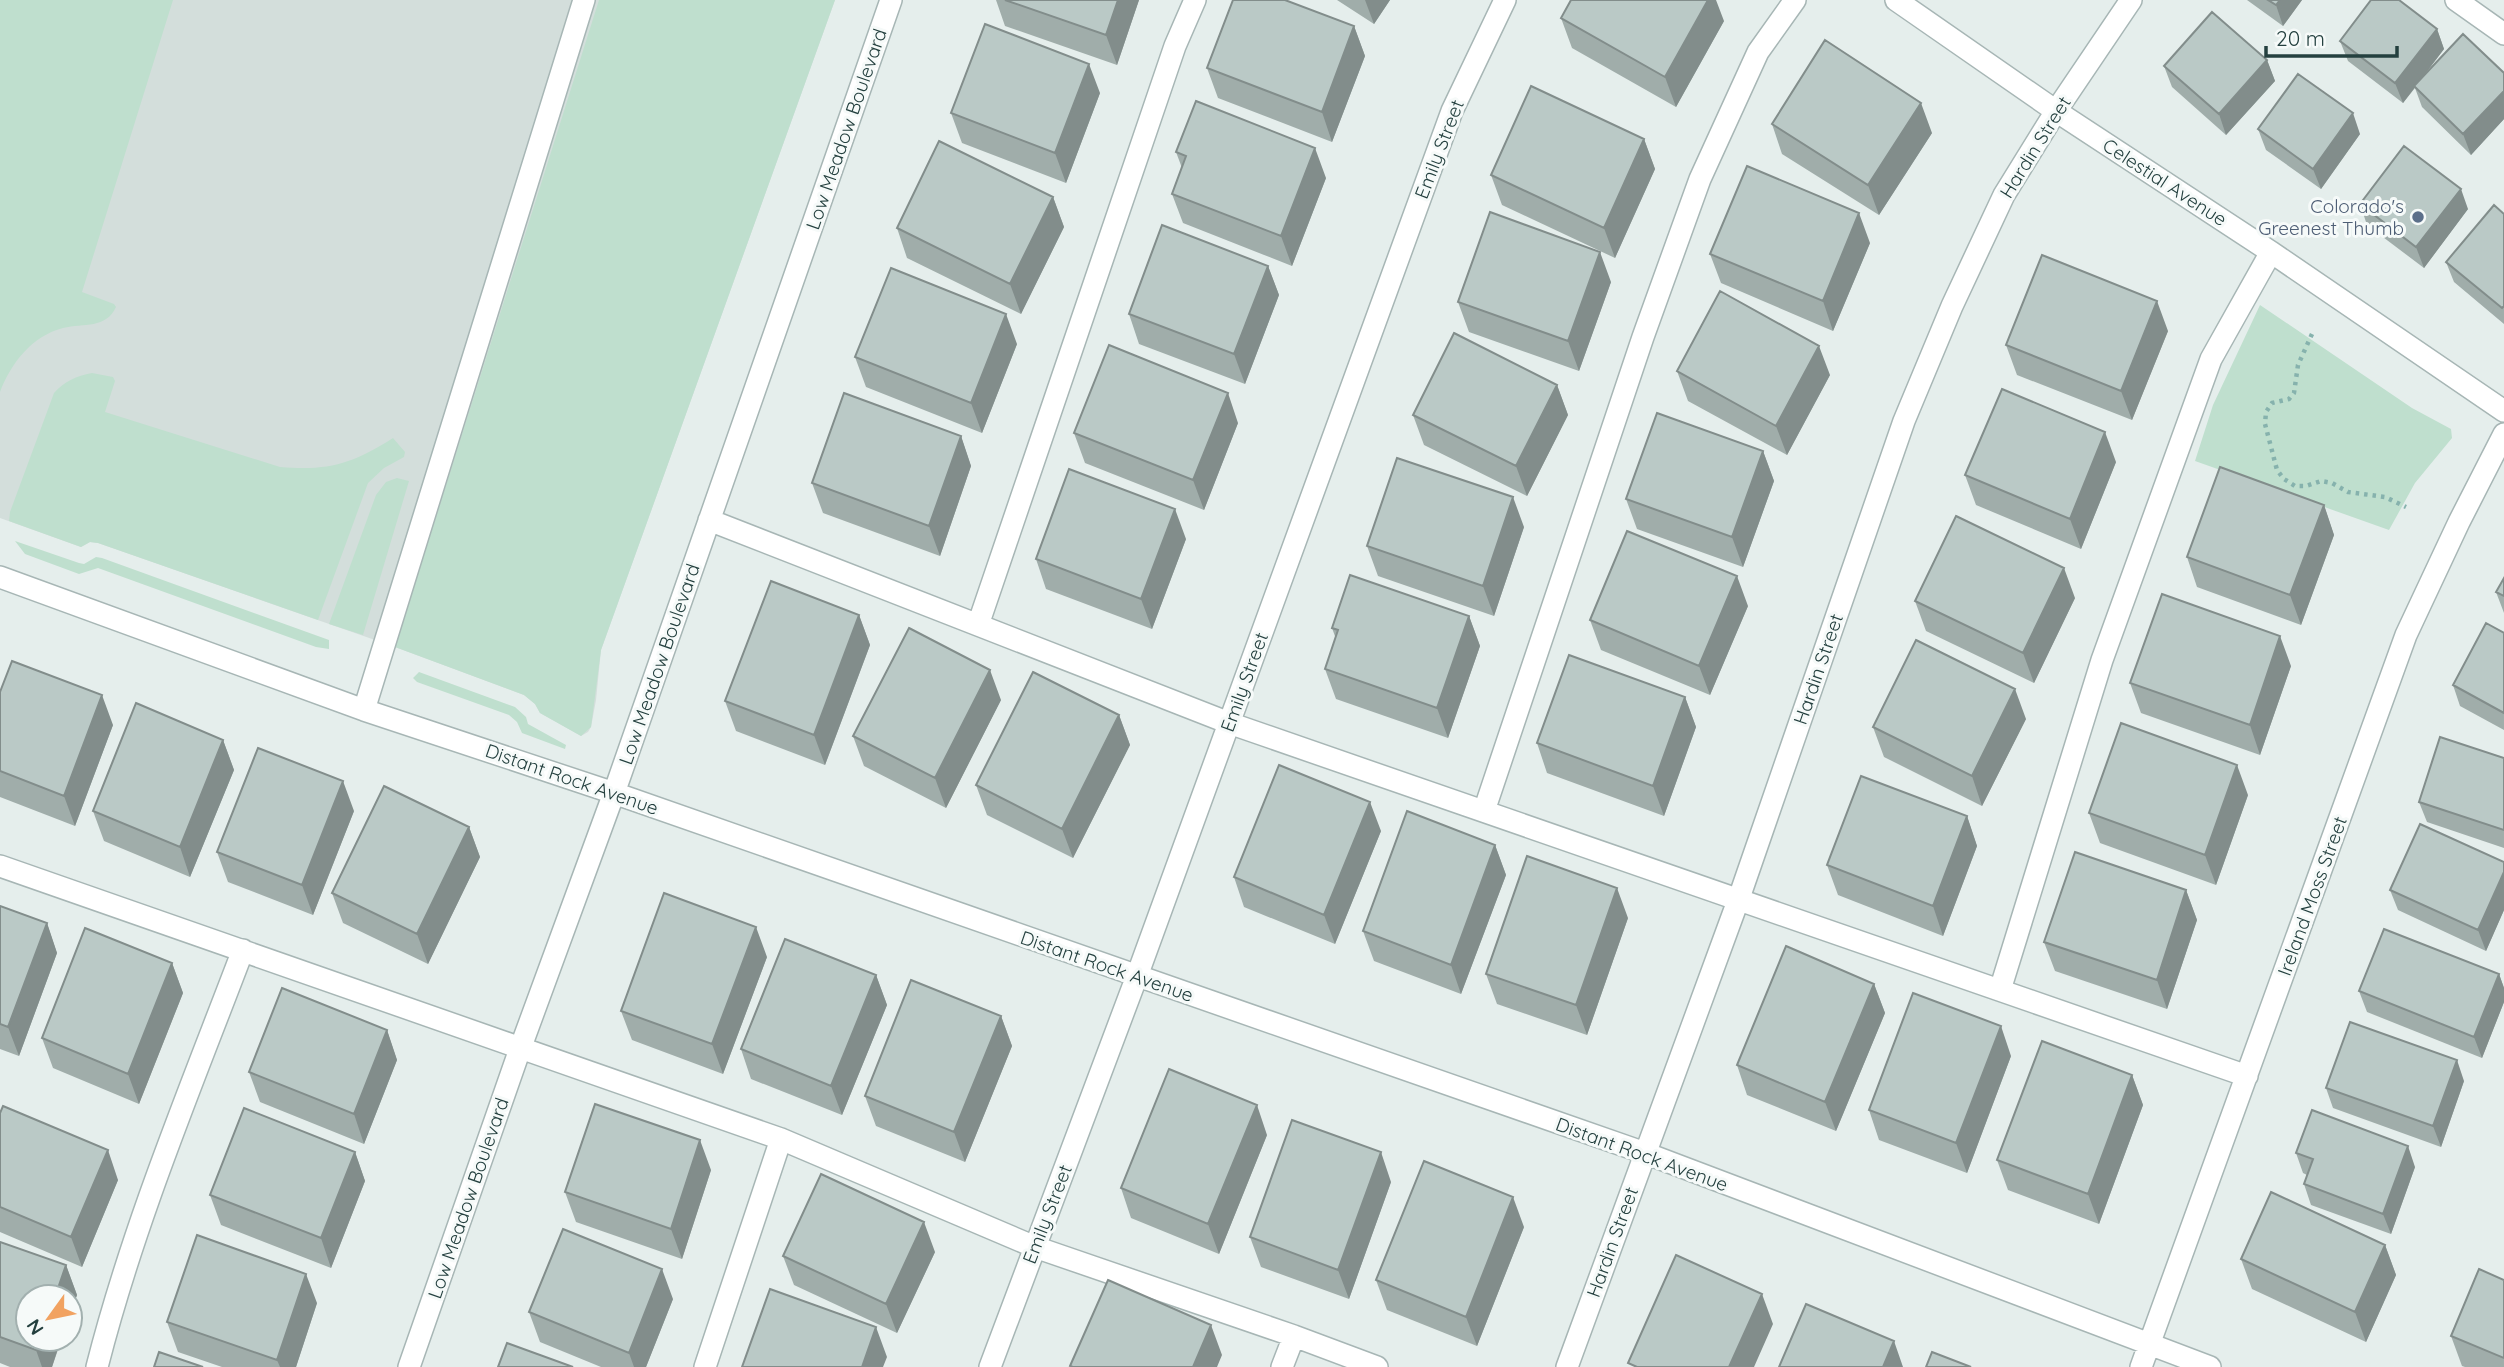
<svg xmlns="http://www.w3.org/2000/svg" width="2504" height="1367" viewBox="0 0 2504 1367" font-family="Quicksand,sans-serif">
<rect width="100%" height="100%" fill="#e5eeec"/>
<path fill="#d3dedb" d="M0,0h835l-234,650 -5,50 -5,27 -3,5 -7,4 -41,-23 -5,-9 -11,-9 -129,-48 -297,-104 -8,-1 -9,5 -81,-29z"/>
<path fill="#bfdfce" d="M0,0h173l-91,292 32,12 2,3c-10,22 -32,16 -53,21 -31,8 -52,35 -63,64z
M599,0h236l-234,650 -10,77 -10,9 -41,-23 -5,-9 -11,-9 -129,-48z
M2260,305l152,103 39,21 1,9 -37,45 -26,47 -194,-69 18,-56z
M92,373l21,4 2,4 -10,31 175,55c49,4 72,-3 113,-29l12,14 -1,5 -20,11 -16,15 -50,137 -220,-77 -8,-1 -9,5 -72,-26 1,-9 44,-119c11,-12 22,-17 38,-20z
M397,478l12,3 -46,154 -34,-11 47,-129 10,-13z
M15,541l64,22 5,1 12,-7 6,1 227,82v9l-13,-2 -218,-79 -19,6 -54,-20z
M419,672l96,35 11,10 2,7 38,21 -1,4 -43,-16 -5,-11 -8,-7 -92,-33 -4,-4z"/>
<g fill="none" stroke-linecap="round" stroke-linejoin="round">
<g stroke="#a7b6b5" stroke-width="24">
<path id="minor" d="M1896,0l160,111 215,141 233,159
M2456,0l48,34
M709,520l520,203 1018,353
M0,577l364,133 250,83 1031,360 565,214
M978,625l197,-579 20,-46
M364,710l220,-710
M1484,811l159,-474 57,-158 58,-127 37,-52
M0,866l781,273 254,108 259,89 83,31
M2000,990l102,-330 109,-301 60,-107
M97,1367c36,-142 94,-280 146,-417
M409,1367l111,-318 94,-256 277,-793
M705,1367l76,-228
M990,1367l147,-391 315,-865 53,-111
M1282,1367l12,-31
M1567,1367l172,-469 165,-477 48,-115 52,-111 52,-84 75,-111
M2141,1367l265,-732 53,-113 45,-88"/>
</g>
<path stroke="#86b2ad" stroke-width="4.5" stroke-dasharray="3.5 5" stroke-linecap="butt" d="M2312,334l-14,31 -4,28 -5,6 -17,4 -6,9 -1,12 12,46 7,9 11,7h11l15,-5 11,2 16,9 37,5 21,10"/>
<use href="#minor" stroke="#fff" stroke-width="21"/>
</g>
<path fill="#a0adaa" d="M996,0h143l-22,65 -112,-39z
M1337,0h53l-16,24z
M2247,0h55l-19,26z
M1561,18l163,3 -48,86 -104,-59z
M1354,26l11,30 -33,86 -114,-44 -11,-30z
M2437,29l7,20 -22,29 82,-5v46l-33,36 -49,-48 -7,-19 -12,15 -55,-42 -8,-20z
M2267,60l8,21 -49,54 -54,-48 -8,-21z
M1100,93l-34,90 -104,-40 -11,-30z
M1772,124l160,9 -53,82 -97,-61z
M2258,129l102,5 -39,55 -55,-39z
M1644,139l11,30 -40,89 -113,-53 -11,-30z
M1176,152l150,26 -34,88 -109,-43 -11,-29 10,-26z
M1053,197l11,30 -43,87 -114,-56 -10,-30z
M2360,204l108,5 -44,59 -57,-43z
M2504,214v110l-50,-42 -8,-20z
M1870,243l-37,88 -112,-48 -11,-29z
M1268,266l11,29 -34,89 -106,-40 -10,-30z
M1611,282l-32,89 -110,-39 -11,-30z
M2168,331l-36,89 -115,-45 -11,-30z
M1017,344l-35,89 -116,-46 -11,-30z
M1677,371l153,4 -43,80 -99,-54z
M1557,385l11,30 -41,81 -103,-51 -11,-30z
M1238,423l-34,87 -119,-47 -11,-30z
M961,436l10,30 -31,90 -117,-43 -11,-30z
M1763,451l11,30 -31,86 -106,-38 -11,-30z
M2116,462l-35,87 -105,-44 -11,-30z
M2324,505l10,30 -33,90 -104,-38 -10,-30z
M1524,527l-30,89 -116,-40 -11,-30z
M1186,539l-34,90 -106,-40 -10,-30z
M2504,578v35l-8,-21z
M2075,598l-41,85 -108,-52 -11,-30z
M1748,606l-38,89 -109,-45 -11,-30z
M859,615l11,30 -45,120 -89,-34 -11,-30z
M1469,616l11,30 -32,92 -112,-39 -11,-30 11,-30 -4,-11z
M2504,633v97l-44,-24 -7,-21z
M2291,666l-31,89 -119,-42 -11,-30z
M0,692l113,33 -38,101 -75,-29z
M1685,697l11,30 -32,89 -117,-43 -10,-30z
M1001,700l-55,108 -82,-42 -11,-30z
M1119,715l11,30 -57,113 -86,-43 -11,-30z
M2026,719l-44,87 -98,-49 -11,-30z
M223,740l11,30 -44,107 -86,-36 -11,-30z
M2504,758v90l-77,-26 -8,-20z
M2248,795l-32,90 -116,-42 -11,-30z
M354,811l-41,104 -85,-33 -11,-30z
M1967,816l10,30 -34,90 -105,-41 -11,-30z
M469,827l11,30 -52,107 -85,-41 -11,-30z
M1381,831l-46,113 -91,-37 -10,-30z
M1495,845l11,30 -45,119 -87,-33 -11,-30z
M2504,862v48l-18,41 -88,-41 -8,-20z
M2186,890l11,30 -30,89 -112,-38 -11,-29z
M0,906l47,17 10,30 -38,103 -19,-7z
M1628,918l-41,117 -90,-31 -11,-30z
M767,957l-44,117 -91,-34 -11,-29z
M172,963l11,30 -44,111 -86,-36 -11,-30z
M2499,974l5,14v14l-22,56 -115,-46 -8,-21z
M876,975l11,30 -45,110 -91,-36 -10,-30z
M1874,984l11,29 -49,118 -89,-36 -10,-30z
M1001,1016l11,30 -47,116 -89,-36 -11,-30z
M387,1030l10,30 -33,84 -104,-42 -11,-30z
M2011,1056l-44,117 -88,-33 -10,-30z
M2132,1075l11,30 -44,119 -91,-34 -11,-30z
M2464,1081l-23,66 -108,-39 -7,-20z
M0,1113l118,67 -36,87 -82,-35z
M1267,1135l-48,119 -88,-36 -10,-30z
M355,1152l10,29 -34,87 -110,-43 -11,-30z
M2296,1153l119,14 -24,67 -80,-29 -7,-21 3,-9 -4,-2z
M711,1170l-29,89 -106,-37 -11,-30z
M1391,1182l-42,117 -88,-32 -11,-30z
M1524,1227l-47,119 -90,-36 -11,-30z
M0,1242l66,23 11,30 -25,72h-42l-10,-4z
M2385,1245l11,30 -30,67 -114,-53 -11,-30z
M935,1252l-38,81 -103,-48 -11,-29z
M2504,1280v87h-39l-3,-1 -11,-30z
M673,1299l-27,68h-45l-61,-25 -11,-30z
M317,1303l-21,64h-74l-44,-15 -11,-30z"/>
<path fill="#828d8b" d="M1118,0h21l-22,65 -11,-30z
M1365,0h25l-16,24z
M1708,0h8l8,21 -48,86 -11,-30z
M2280,0h22l-19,26 -7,-21z
M1354,26l11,30 -33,86 -10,-30z
M2437,29l7,20 -41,54 -8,-20z
M2267,60l8,21 -49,54 -7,-21z
M1089,64l11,29 -34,90 -11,-30z
M2504,91v28l-33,36 -8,-21z
M1921,103l11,30 -53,82 -11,-30z
M2353,113l7,21 -39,55 -8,-20z
M1644,139l11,30 -40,89 -11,-30z
M1315,148l11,30 -34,88 -11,-30z
M2461,189l7,20 -44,59 -8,-21z
M1053,197l11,30 -43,87 -11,-30z
M1859,213l11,30 -37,88 -10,-30z
M1600,252l11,30 -32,89 -11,-30z
M1268,266l11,29 -34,89 -11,-30z
M2157,301l11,30 -36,89 -11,-29z
M1006,314l11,30 -35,89 -11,-30z
M1819,346l11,29 -43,80 -11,-29z
M1557,385l11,30 -41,81 -11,-30z
M1228,393l10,30 -34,87 -11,-30z
M2105,432l11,30 -35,87 -11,-30z
M961,436l10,30 -31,90 -11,-30z
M1763,451l11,30 -31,86 -11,-30z
M1513,497l11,30 -30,89 -11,-30z
M2324,505l10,30 -33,90 -11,-30z
M1175,509l11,30 -34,90 -11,-30z
M2064,568l11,30 -41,85 -11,-30z
M1737,576l11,30 -38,89 -11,-29z
M859,615l11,30 -45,120 -11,-30z
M1469,616l11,30 -32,92 -11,-30z
M2280,636l11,30 -31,89 -10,-30z
M990,670l11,30 -55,108 -11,-30z
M2015,689l11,30 -44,87 -10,-30z
M102,695l11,30 -38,101 -11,-30z
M1685,697l11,30 -32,89 -11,-30z
M1119,715l11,30 -57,113 -11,-29z
M223,740l11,30 -44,107 -10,-30z
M2237,765l11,30 -32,90 -11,-30z
M343,781l11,30 -41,104 -11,-30z
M1370,802l11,29 -46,113 -11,-29z
M1967,816l10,30 -34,90 -10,-30z
M469,827l11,30 -52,107 -11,-30z
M1495,845l11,30 -45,119 -10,-29z
M2504,872v38l-18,41 -8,-21z
M1617,888l11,30 -41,117 -11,-30z
M2186,890l11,30 -30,89 -10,-29z
M47,923l10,30 -38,103 -11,-29z
M756,927l11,30 -44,117 -11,-30z
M172,963l11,30 -44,111 -11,-30z
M2499,974l5,14v14l-22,56 -8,-21z
M876,975l11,30 -45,110 -11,-29z
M1874,984l11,29 -49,118 -11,-29z
M1001,1016l11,30 -47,116 -11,-30z
M2001,1026l10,30 -44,117 -11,-30z
M387,1030l10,30 -33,84 -10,-30z
M2457,1060l7,21 -23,66 -8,-21z
M2132,1075l11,30 -44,119 -11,-30z
M1257,1105l10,30 -48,119 -11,-30z
M700,1140l11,30 -29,89 -11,-30z
M2408,1146l7,21 -24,67 -8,-20z
M108,1150l10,30 -36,87 -11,-30z
M355,1152l10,29 -34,87 -10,-30z
M1381,1152l10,30 -42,117 -11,-29z
M1513,1197l11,30 -47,119 -11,-29z
M924,1222l11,30 -38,81 -11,-29z
M2385,1245l11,30 -30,67 -11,-30z
M66,1265l11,30 -7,19v-17h-15z
M662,1269l11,30 -27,68h-12l-5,-14z
M306,1274l11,29 -21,64h-16l-3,-7z
M1762,1294l11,30 -19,43h-25z
M1211,1325l11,30 -5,12h-24z
M876,1327l11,30 -4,10h-21z
M40,1339h21l-9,28h-10l-6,-17z
M1894,1341l9,26h-20z"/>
<path fill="#bac9c6" stroke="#828d8b" stroke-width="2" d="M1005,0h113l-12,35z
M1233,0h52l69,26 -32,86 -115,-44z
M1571,0h137l-43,77 -104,-59z
M2268,0h12l-4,5z
M2371,0h28l38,29 -42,54 -55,-42z
M2212,12l55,48 -48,54 -55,-48z
M985,24l104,40 -34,89 -104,-40z
M2463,34l41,39v18l-41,43 -49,-48z
M1825,40l96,63 -53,82 -96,-61z
M2298,74l55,39 -40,56 -55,-40z
M1531,86l113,53 -40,89 -113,-53z
M1196,101l119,47 -34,88 -109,-42 14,-38 -10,-4z
M939,141l114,56 -43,87 -113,-56z
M2404,146l57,43 -45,58 -56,-43z
M1747,166l112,47 -36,88 -113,-47z
M2494,205l10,9v92l-2,2 -56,-46z
M1490,212l110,40 -32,89 -110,-39z
M1162,225l106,41 -34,88 -105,-40z
M2042,255l115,46 -36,90 -115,-46z
M891,268l115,46 -35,89 -116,-46z
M1720,291l99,55 -43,80 -99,-55z
M1454,333l103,52 -41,81 -103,-51z
M1109,345l119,48 -35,87 -119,-47z
M2002,389l103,43 -35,87 -105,-44z
M844,393l117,43 -32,90 -117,-43z
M1657,413l106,38 -31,86 -106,-38z
M1397,458l116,39 -30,89 -116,-40z
M2220,467l104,38 -34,90 -103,-38z
M1069,469l106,40 -34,90 -105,-40z
M1956,516l108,52 -41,85 -108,-52z
M1627,531l110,45 -38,90 -109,-46z
M1350,575l119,41 -32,92 -112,-39 13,-39 -6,-2z
M2504,578v18l-8,-4z
M771,581l88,34 -45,120 -89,-34z
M2162,594l118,42 -30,89 -120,-42z
M2486,623l18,10v80l-51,-28z
M909,628l81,42 -55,108 -82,-42z
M1916,640l99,49 -43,87 -99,-49z
M1569,655l116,42 -32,89 -116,-43z
M12,661l90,34 -38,101 -64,-25v-79z
M1033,672l86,43 -57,114 -86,-44z
M136,703l87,37 -43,107 -87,-36z
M2121,723l116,42 -32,90 -116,-42z
M2440,737l64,21v72l-85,-28z
M258,748l85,33 -41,104 -85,-33z
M1279,765l91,37 -46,113 -90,-38z
M1861,776l106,40 -34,90 -106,-41z
M384,786l85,41 -52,107 -85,-41z
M1407,811l88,34 -44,120 -88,-34z
M2420,824l84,38v10l-26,58 -88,-40z
M2075,852l111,38 -29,90 -113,-38z
M1527,856l90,32 -41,117 -90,-31z
M664,893l92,34 -44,117 -91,-33z
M0,906l47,17 -39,104 -8,-3z
M85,928l87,35 -44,111 -86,-36z
M2384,929l115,45 -25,63 -115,-46z
M785,939l91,36 -45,111 -90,-37z
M1786,946l88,38 -49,118 -88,-37z
M911,980l90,36 -47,116 -89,-36z
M282,988l105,42 -33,84 -105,-42z
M1913,993l88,33 -45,117 -87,-33z
M2350,1022l107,38 -24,66 -107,-38z
M2042,1041l90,34 -44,119 -91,-34z
M1169,1069l88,36 -49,119 -87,-36z
M595,1104l105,36 -29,89 -106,-37z
M3,1106l105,44 -37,87 -71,-30v-94z
M244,1108l111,44 -34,86 -111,-43z
M2312,1110l96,36 -25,68 -79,-30 9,-25 -17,-6z
M1292,1120l89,32 -43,118 -88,-33z
M1424,1161l89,36 -47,120 -90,-37z
M821,1174l103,48 -38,82 -103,-48z
M2271,1192l114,53 -30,67 -114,-53z
M563,1229l99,40 -33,84 -100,-41z
M197,1235l109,39 -29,86 -110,-38z
M0,1242l66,23 -11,32h-27v42h12l-4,11 -36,-13z
M1676,1255l86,39 -33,73h-92l-9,-4z
M2479,1269l25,11v78l-53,-22z
M1108,1280l103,45 -18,42h-120l-3,-1z
M770,1289l106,38 -14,40h-120z
M1806,1304l88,37 -11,26h-104z
M507,1343l66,24h-75z
M159,1352l44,15h-49z
M1932,1352l39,15h-45z"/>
<circle fill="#5c6f8a" stroke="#f6faf9" stroke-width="2.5" cx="2418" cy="217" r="7"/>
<g text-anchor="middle" stroke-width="6" stroke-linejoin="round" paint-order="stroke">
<g font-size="19" fill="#24403f" stroke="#f6faf9">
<text transform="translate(846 129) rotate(-71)" y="7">Low Meadow Boulevard</text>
<text transform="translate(2035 147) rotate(-58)" y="7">Hardin Street</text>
<text transform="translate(1439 149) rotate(-69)" y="7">Emily Street</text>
<text transform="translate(2165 182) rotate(33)" y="7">Celestial Avenue</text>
<text transform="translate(659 664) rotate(-71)" y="7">Low Meadow Boulevard</text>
<text transform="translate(1818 669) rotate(-71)" y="7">Hardin Street</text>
<text transform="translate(1244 682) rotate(-70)" y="7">Emily Street</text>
<text transform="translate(572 779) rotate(19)" y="7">Distant Rock Avenue</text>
<text transform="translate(2312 896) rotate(-70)" y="7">Ireland Moss Street</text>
<text transform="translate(1107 966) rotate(19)" y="7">Distant Rock Avenue</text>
<text transform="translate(1642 1154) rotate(20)" y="7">Distant Rock Avenue</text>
<text transform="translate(468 1198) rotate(-71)" y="7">Low Meadow Boulevard</text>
<text transform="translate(1047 1214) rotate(-69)" y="7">Emily Street</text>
<text transform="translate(1612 1242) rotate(-70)" y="7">Hardin Street</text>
</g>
<g font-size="19" fill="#4e5e75" stroke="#f6faf9" text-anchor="end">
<text x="2404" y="213">Colorado's<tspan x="2404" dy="22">Greenest Thumb</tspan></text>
</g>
</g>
<g transform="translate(49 1318) rotate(237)"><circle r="33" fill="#f6faf9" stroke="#a2b0af" stroke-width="2"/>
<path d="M0-5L12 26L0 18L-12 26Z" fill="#f1a261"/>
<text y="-10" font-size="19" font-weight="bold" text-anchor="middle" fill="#24403f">N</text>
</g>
<path d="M2266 46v10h131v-10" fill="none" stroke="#24403f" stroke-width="3.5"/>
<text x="2276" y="46" font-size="21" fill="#24403f" stroke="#f6faf9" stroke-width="5" paint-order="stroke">20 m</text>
</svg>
